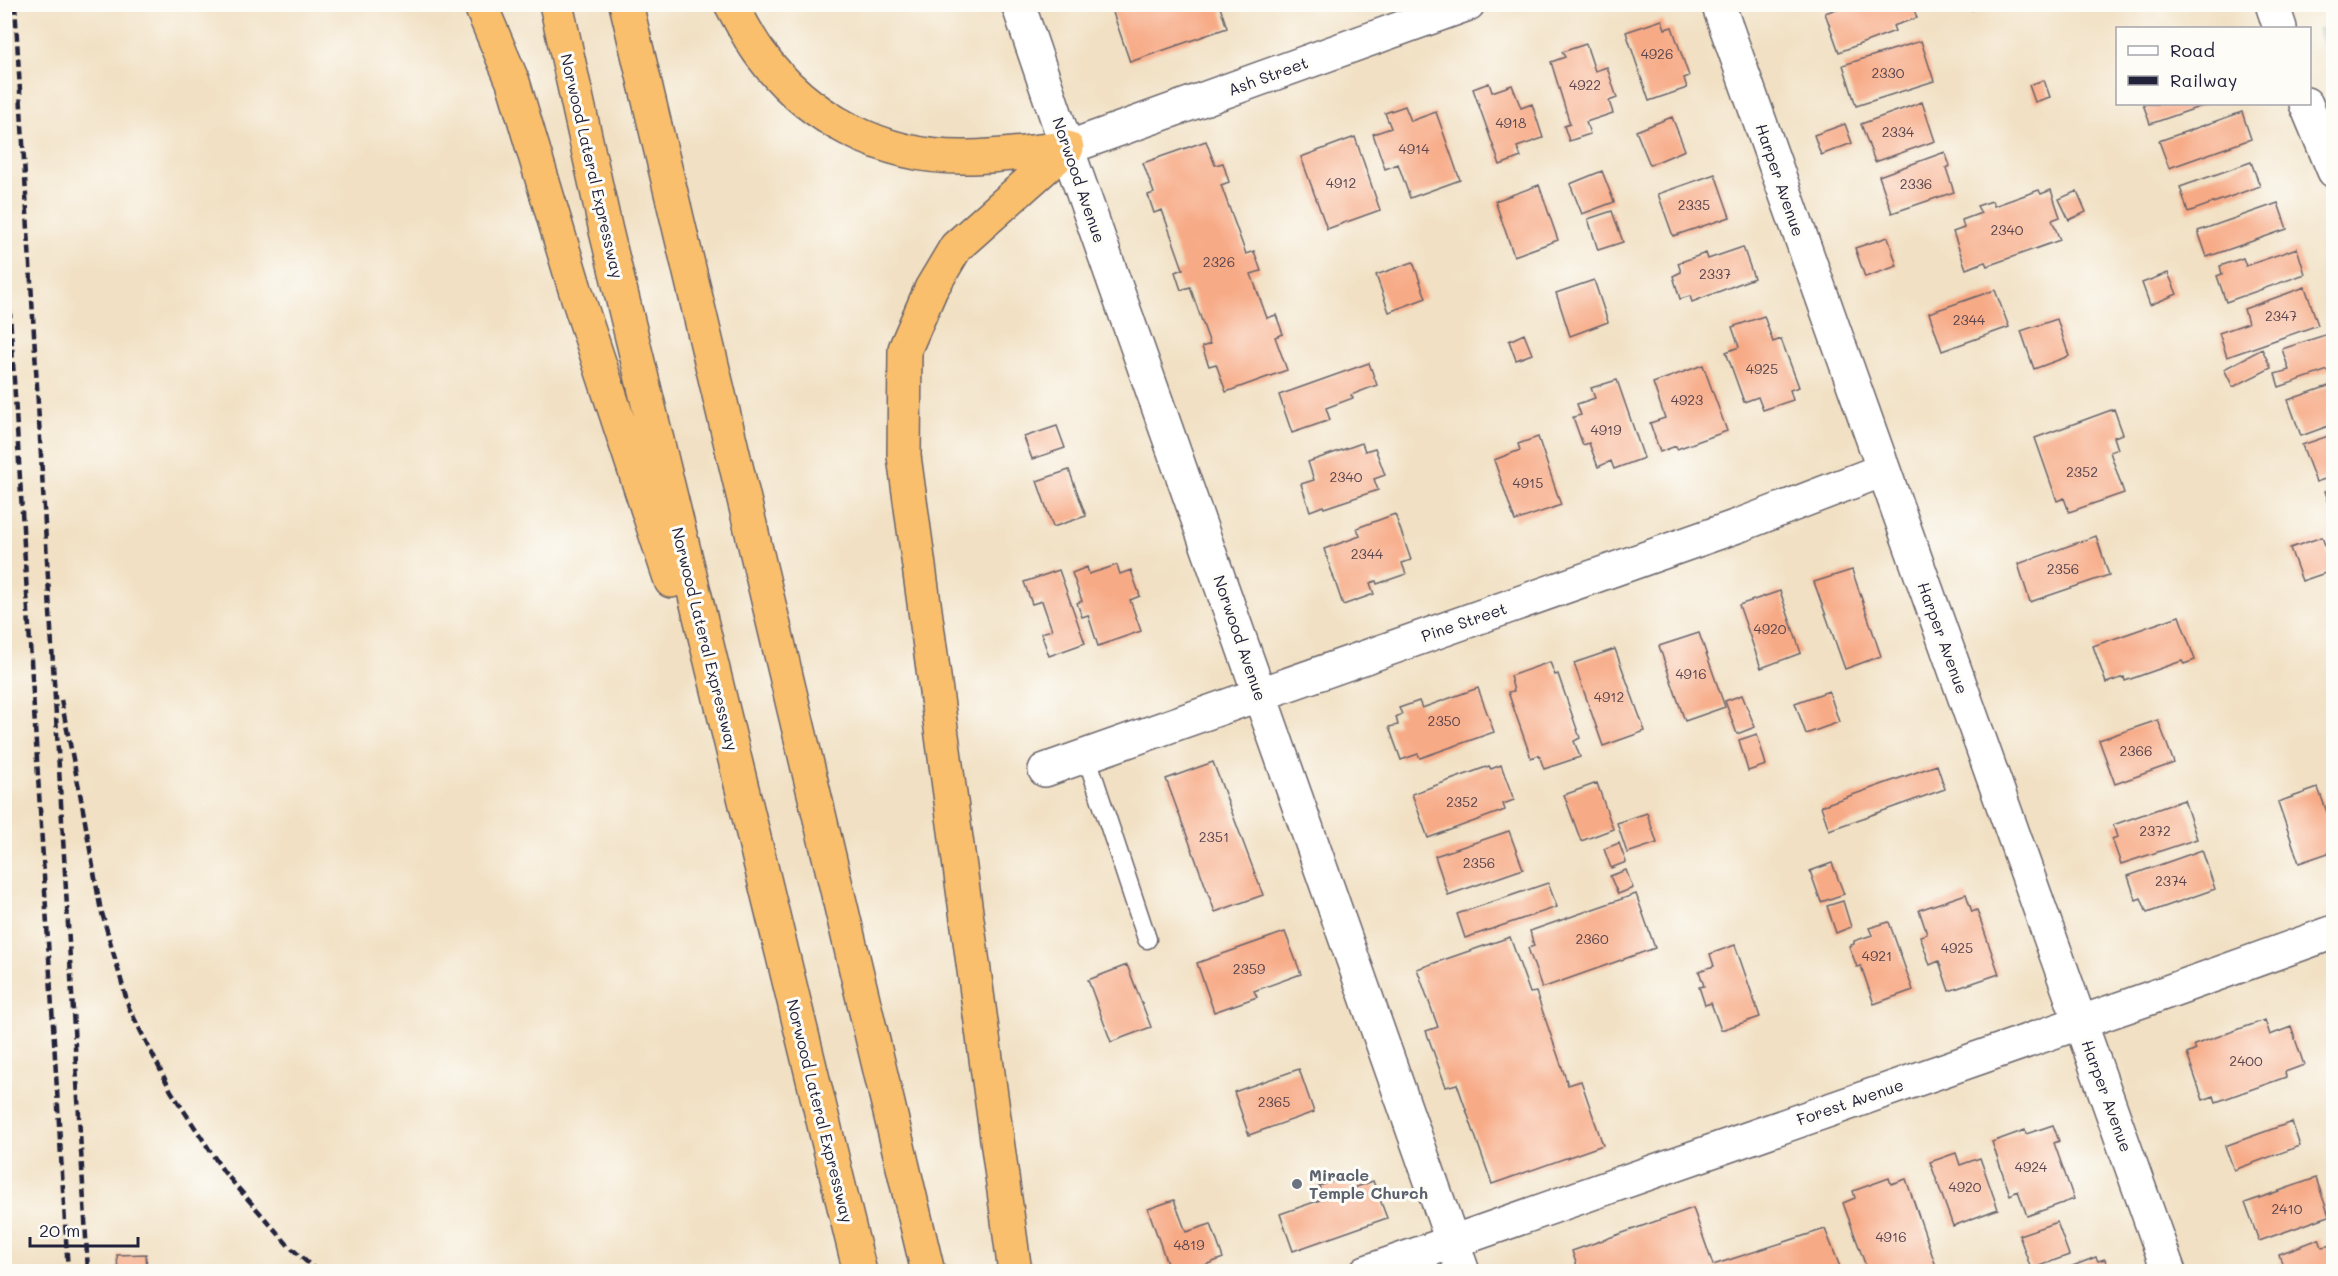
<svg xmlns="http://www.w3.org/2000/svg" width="2338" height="1276" viewBox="0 0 2338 1276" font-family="Mali,sans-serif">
<rect width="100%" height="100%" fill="#fdfcf7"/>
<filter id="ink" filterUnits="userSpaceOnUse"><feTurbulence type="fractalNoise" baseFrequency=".0167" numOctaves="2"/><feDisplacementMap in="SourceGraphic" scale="12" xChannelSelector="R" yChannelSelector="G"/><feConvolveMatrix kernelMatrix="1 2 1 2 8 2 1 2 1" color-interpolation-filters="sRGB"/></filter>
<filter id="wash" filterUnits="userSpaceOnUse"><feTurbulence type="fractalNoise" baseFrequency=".008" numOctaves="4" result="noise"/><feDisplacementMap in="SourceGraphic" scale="24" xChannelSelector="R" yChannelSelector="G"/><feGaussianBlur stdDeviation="1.35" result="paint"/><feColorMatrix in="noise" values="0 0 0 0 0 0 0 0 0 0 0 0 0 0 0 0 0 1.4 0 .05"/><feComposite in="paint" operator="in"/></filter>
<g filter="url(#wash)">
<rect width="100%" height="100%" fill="#f1e0c3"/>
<path fill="#62ac74" stroke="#426758" stroke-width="1.5" d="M2333,27h1l-1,40 -15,-38z"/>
<g id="blocks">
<path fill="#f7aa86" d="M1110,4h109l8,24 -97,34z
M1850,4h62l5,14 -24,8 2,5 -56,21 -14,-39z
M1971,4h16v1l-15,5z
M1662,20l3,9 7,-2 17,49 -5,2 3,10 -38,13 -23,-69z
M1921,41l13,40 -78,25 -13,-41z
M1586,44l9,27 12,-4 10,31 -8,3 4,12 -27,9 4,12 -21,7 -5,-15 6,-2 -19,-62 14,-5 -3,-5z
M2044,80l6,17 -15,5 -6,-17z
M1489,83l3,9 20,-7 9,23 11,-4 11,34 -26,9 4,10 -21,8 -27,-76z
M1922,102l13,39 -60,21 -14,-38z
M2143,104h65l-58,20z
M1405,106l6,15 25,-9 24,68 -50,18 -12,-34 -13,5 -12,-35 18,-6 -6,-15z
M2242,112l9,27 -82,29 -10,-27z
M1672,117l13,33 -35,15 -14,-34z
M1845,124l7,19 -31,12 -7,-20z
M1355,137l25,73 -53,19 -26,-72z
M1206,141l9,24 8,-2 6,19 -8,3 25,69 8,-3 7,20 -10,3 16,44 9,-3 7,19 -8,3 12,33 -61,22 -10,-28 -7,2 -7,-19 8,-3 -20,-57 -9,3 -6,-18 8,-3 -21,-59 -8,3 -6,-18 6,-2 -11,-30z
M1945,152l5,14 -4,2 8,24 -62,21 -13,-37z
M2251,162l9,24 -72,26 -8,-25z
M1602,171l12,31 -32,12 -12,-30z
M1715,174l15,43 -57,19 -15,-42z
M1539,185l19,55 -44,16 -19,-55z
M2039,190l2,4 10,-4 9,27 -8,3 8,20 -73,26 -2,-4 -19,7 -13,-37 11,-4 -2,-8 19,-7 -4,-7 15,-5 2,5z
M2077,191l9,21 -17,8 -10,-21z
M2278,203l9,26 -80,28 -9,-26z
M1612,211l11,31 -25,8 -10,-31z
M1888,237l9,29 -32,11 -10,-29z
M1743,247l11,31 -62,24 -2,-6 -10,3 -7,-23 8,-4 -3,-9 28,-10 2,6z
M2297,248l8,26 -79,28 -9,-26 5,-2 -2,-8 23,-8 3,8z
M1413,262l13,36 -37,14 -13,-37z
M2168,273l9,21 -27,11 -8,-22z
M1594,280l14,42 -38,14 -14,-43z
M2305,287l13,38 -91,32 -8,-24 29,-10 -4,-14z
M1995,290l14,37 -67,24 -13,-38z
M1764,316l9,26 8,-3 18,48 -9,3 3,10 -30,10 -5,-13 -14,5 -18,-50 13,-5 -7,-20z
M2057,319l12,37 -35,13 -13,-38z
M2334,332v36l-55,19 -4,-13 14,-4 -7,-21z
M1524,334l8,20 -16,6 -7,-19z
M2262,349l9,19 -38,19 -9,-18z
M1369,363l8,22 -26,10 2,3 -27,10 4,12 -38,13 -13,-38z
M1703,365l24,66 -50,18 -1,-3 -16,6 -10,-29 15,-5 -12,-35z
M1617,380l27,78 -30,11 -3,-8 -13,6 -9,-24 -6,2 -10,-28 8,-2 -4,-11 18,-6 -4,-10z
M2334,384v40l-33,12 -13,-36z
M2114,409l9,25 -9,3 4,12 -8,3 14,41 -55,19 -5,-14 -7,3 -22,-63z
M1057,426l8,22 -33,11 -8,-22z
M2334,434v42l-18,6 -14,-37z
M1538,437l23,68 -46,16 -21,-61 26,-10 -2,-6z
M1362,443l3,8 10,-3 10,27 -11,4 4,11 -54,18 -1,-2 -13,5 -9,-27 13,-4 -6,-18z
M1069,470l17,46 -33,11 -16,-46z
M2334,488v28h-1l-8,-25z
M1395,514l16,46 -9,3 4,11 -29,10 -1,-3 -6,2 4,11 -31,11 -19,-56 36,-13 -3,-8z
M2096,536l13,39 -79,27 -12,-38z
M2322,537l12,33 -32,11 -12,-33z
M1117,565l3,9 11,-4 9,26 -10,4 11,31 -43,15 -10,-31 -6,2 -5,-14 5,-2 -10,-28 15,-6 2,7z
M1059,570l26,73 -36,13 -8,-23 11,-3 -10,-29 -10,3 -8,-22z
M1852,570l29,86 -36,13 -31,-87z
M1780,591l21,62 -40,15 -22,-63z
M2179,616l16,44 -11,4 -2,-3 -57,20 -1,-4 -18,6 -13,-37z
M1699,633l26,74 -40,14 -26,-75z
M1615,649l30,82 -42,15 -29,-83z
M1550,662l5,13 3,-1 22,64 -6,3 6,16 -36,12 -5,-14 -8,3 -23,-66 6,-1 -4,-15z
M1478,688l16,44 -74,26 -2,-4 -17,6 -12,-33 9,-2 -2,-8 6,-3 -3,-6 20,-7 3,7z
M1829,691l10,31 -33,12 -11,-31z
M1742,695l13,32 -18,7 -12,-33z
M2158,720l16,43 -59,21 -16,-44z
M1757,734l9,31 -18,6 -9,-31z
M1213,762l50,133 -48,17 -49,-133z
M1501,765l13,35 -11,4 2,6 -77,28 -16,-44 77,-28 2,3z
M1937,765l8,24 -116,41 -8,-24z
M1597,783l16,46 -32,12 -17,-46z
M2318,788l16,43v20l-35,12 -21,-61z
M2184,800l13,39 -76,25 -9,-25 5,-2 -4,-12z
M1647,813l10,30 -30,10 -10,-30z
M1509,831l14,38 -75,26 -13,-39z
M1619,843l7,19 -15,6 -7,-19z
M2202,850l13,39 -68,24 -6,-15 -5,2 -8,-24z
M1832,863l12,31 -23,8 -11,-31z
M1626,870l7,18 -15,6 -8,-18z
M1548,883l9,24 -92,31 -8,-24z
M1636,894l19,54 -113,40 -14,-40 6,-2 -4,-15z
M1966,894l6,18 5,-2 22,64 -50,17 -10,-30 -9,4 -10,-29 7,-2 -8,-24z
M1843,901l8,26 -15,6 -9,-27z
M1889,922l24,68 -39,14 -13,-38 -4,1 -8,-21 5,-2v-3l18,-6 -3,-7z
M1285,932l16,42 -47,17 3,6 -43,15 -17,-49z
M1510,937l20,56 6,-1 32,93 13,-4 22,64 -111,39 -35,-100 -11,3 -20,-56 12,-4 -21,-58z
M1735,945l25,72 -39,13 -10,-27 -6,2 -6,-18 5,-1 -5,-15 15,-5 -4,-12z
M1127,965l24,62 -40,15 -23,-62z
M2265,1020l5,15 21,-8 13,38 -19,7 1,5 -70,25 -2,-6 -11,4 -16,-46 9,-4 -2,-5z
M1299,1069l15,43 -65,23 -15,-43z
M2292,1122l8,24 -66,24 -9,-24z
M2053,1125l6,16 -5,2 20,56 -47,17 -9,-25 -8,4 -18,-53 33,-12 1,4z
M1956,1153l4,12 20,-7 18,51 -45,17 -23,-64z
M1346,1177l5,12 22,-8 14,37 -94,33 -13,-37 43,-15 -4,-13z
M1889,1178l2,6 15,-5 32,93h-70l-25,-69 12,-5 -2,-7z
M2316,1178l13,38 -70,25 -14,-38z
M1174,1200l12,32 25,-8 12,34 -23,9 2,5h-32l-22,-63z
M1693,1208l20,57 112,-36 17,43h-263l-7,-21z
M2057,1222l12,33 -38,14 -12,-34z
M2319,1239l3,8 12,-2v27h-64l-1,-3 13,-5 -3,-10z
M146,1254l1,18h-29l-1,-17z
M2096,1257l2,4 7,-2 4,13h-52z"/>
</g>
</g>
<g filter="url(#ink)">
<use href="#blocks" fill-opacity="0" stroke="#6a646b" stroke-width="1.5"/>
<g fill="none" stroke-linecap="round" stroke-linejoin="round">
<g stroke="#6a646b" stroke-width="21">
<path id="service" d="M1086,755l61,184"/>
</g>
<g stroke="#6a646b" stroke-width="36">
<path id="minor" d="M1718,4l451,1268
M1045,770l695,-245 143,-55
M1366,1272l787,-275 181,-65
M1463,1272l-396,-1124 401,-144"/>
</g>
<g stroke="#6a646b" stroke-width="36">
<path id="tertiary" d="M1018,4l49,144
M2272,4l8,24
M2306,104l28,67"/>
</g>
<g stroke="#6a646b" stroke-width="36">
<path id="motorway" d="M480,4l33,78 62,207 96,292
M556,4l50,227 254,1041
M626,4l302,1268
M731,4c9,16 17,33 28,48 47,66 126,107 208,105 33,0 67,-6 100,-9
M1015,1272l-111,-816 1,-107 26,-60 25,-42 111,-99"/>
</g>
<use href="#service" stroke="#fff" stroke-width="18"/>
<use href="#minor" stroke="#fff" stroke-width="33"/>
<use href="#tertiary" stroke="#fff" stroke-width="33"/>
<use href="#motorway" stroke="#f9bf6d" stroke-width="33"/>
<path stroke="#22223b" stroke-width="4.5" stroke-dasharray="9 4.5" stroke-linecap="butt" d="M15,4l73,1268
M4,214l64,1058
M61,700l19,93 20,113 29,102 42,83 53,81 65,74 29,26"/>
</g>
</g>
<circle fill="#6b7280" stroke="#fdfcf7" stroke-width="2" cx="1297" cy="1184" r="6"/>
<g text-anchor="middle" stroke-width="6" stroke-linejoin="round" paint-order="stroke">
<g font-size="14" fill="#57444e">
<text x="1657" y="59">4926</text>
<text x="1888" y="78">2330</text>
<text x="1585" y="90">4922</text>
<text x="1511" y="128">4918</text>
<text x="1898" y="137">2334</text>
<text x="1414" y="154">4914</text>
<text x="1341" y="188">4912</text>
<text x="1916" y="189">2336</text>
<text x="1694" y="210">2335</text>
<text x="2007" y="235">2340</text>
<text x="1219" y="267">2326</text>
<text x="1715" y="279">2337</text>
<text x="2281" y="321">2347</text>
<text x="1969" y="325">2344</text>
<text x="1762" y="374">4925</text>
<text x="1687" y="405">4923</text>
<text x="1606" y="435">4919</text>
<text x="2082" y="477">2352</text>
<text x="1346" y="482">2340</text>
<text x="1528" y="488">4915</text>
<text x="1367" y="559">2344</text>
<text x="2063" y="574">2356</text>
<text x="1770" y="634">4920</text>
<text x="1691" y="679">4916</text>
<text x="1609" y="702">4912</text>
<text x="1444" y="726">2350</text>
<text x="2136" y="756">2366</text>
<text x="1462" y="807">2352</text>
<text x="2155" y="836">2372</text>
<text x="1214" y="842">2351</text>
<text x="1479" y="868">2356</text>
<text x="2171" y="886">2374</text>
<text x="1592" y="944">2360</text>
<text x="1957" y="953">4925</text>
<text x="1877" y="961">4921</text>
<text x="1249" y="974">2359</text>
<text x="2246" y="1066">2400</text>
<text x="1274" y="1107">2365</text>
<text x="2031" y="1172">4924</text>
<text x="1965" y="1192">4920</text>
<text x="2287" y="1214">2410</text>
<text x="1891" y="1242">4916</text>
<text x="1189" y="1250">4819</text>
</g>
<g font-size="16" fill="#22223b" stroke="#fdfcf7">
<text transform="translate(1268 76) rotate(-20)" y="6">Ash Street</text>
<text transform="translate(592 166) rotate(77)" y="6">Norwood Lateral Expressway</text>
<text transform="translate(1079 180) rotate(71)" y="6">Norwood Avenue</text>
<text transform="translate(1780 180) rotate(71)" y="6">Harper Avenue</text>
<text transform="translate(1464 622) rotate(-19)" y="6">Pine Street</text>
<text transform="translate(1240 638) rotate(71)" y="6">Norwood Avenue</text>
<text transform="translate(1943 638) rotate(70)" y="6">Harper Avenue</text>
<text transform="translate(705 639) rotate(76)" y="6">Norwood Lateral Expressway</text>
<text transform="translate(2107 1096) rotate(70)" y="6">Harper Avenue</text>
<text transform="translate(1850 1102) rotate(-19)" y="6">Forest Avenue</text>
<text transform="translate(820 1111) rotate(76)" y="6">Norwood Lateral Expressway</text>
</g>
<g font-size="16" font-weight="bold" fill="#5b616d" stroke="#fdfcf7" text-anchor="start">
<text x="1309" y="1181">Miracle<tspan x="1309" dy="18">Temple Church</tspan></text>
</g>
</g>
<rect width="2338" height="1276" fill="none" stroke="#fdfcf7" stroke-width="24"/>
<rect x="2116" y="27" width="195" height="78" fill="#fdfcf7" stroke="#a5a5ac" stroke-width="1.5"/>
<rect x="2128" y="46" width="30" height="9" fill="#ffffff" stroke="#a5a5ac" stroke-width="1.5"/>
<text x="2170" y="57" font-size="18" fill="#22223b">Road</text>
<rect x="2128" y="76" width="30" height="9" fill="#22223b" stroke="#a5a5ac" stroke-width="1.5"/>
<text x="2170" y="87" font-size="18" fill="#22223b">Railway</text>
<path d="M30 1237v9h108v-9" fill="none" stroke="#22223b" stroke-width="3"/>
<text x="39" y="1237" font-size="18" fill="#22223b" stroke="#fdfcf7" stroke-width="4.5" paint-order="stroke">20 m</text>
</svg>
